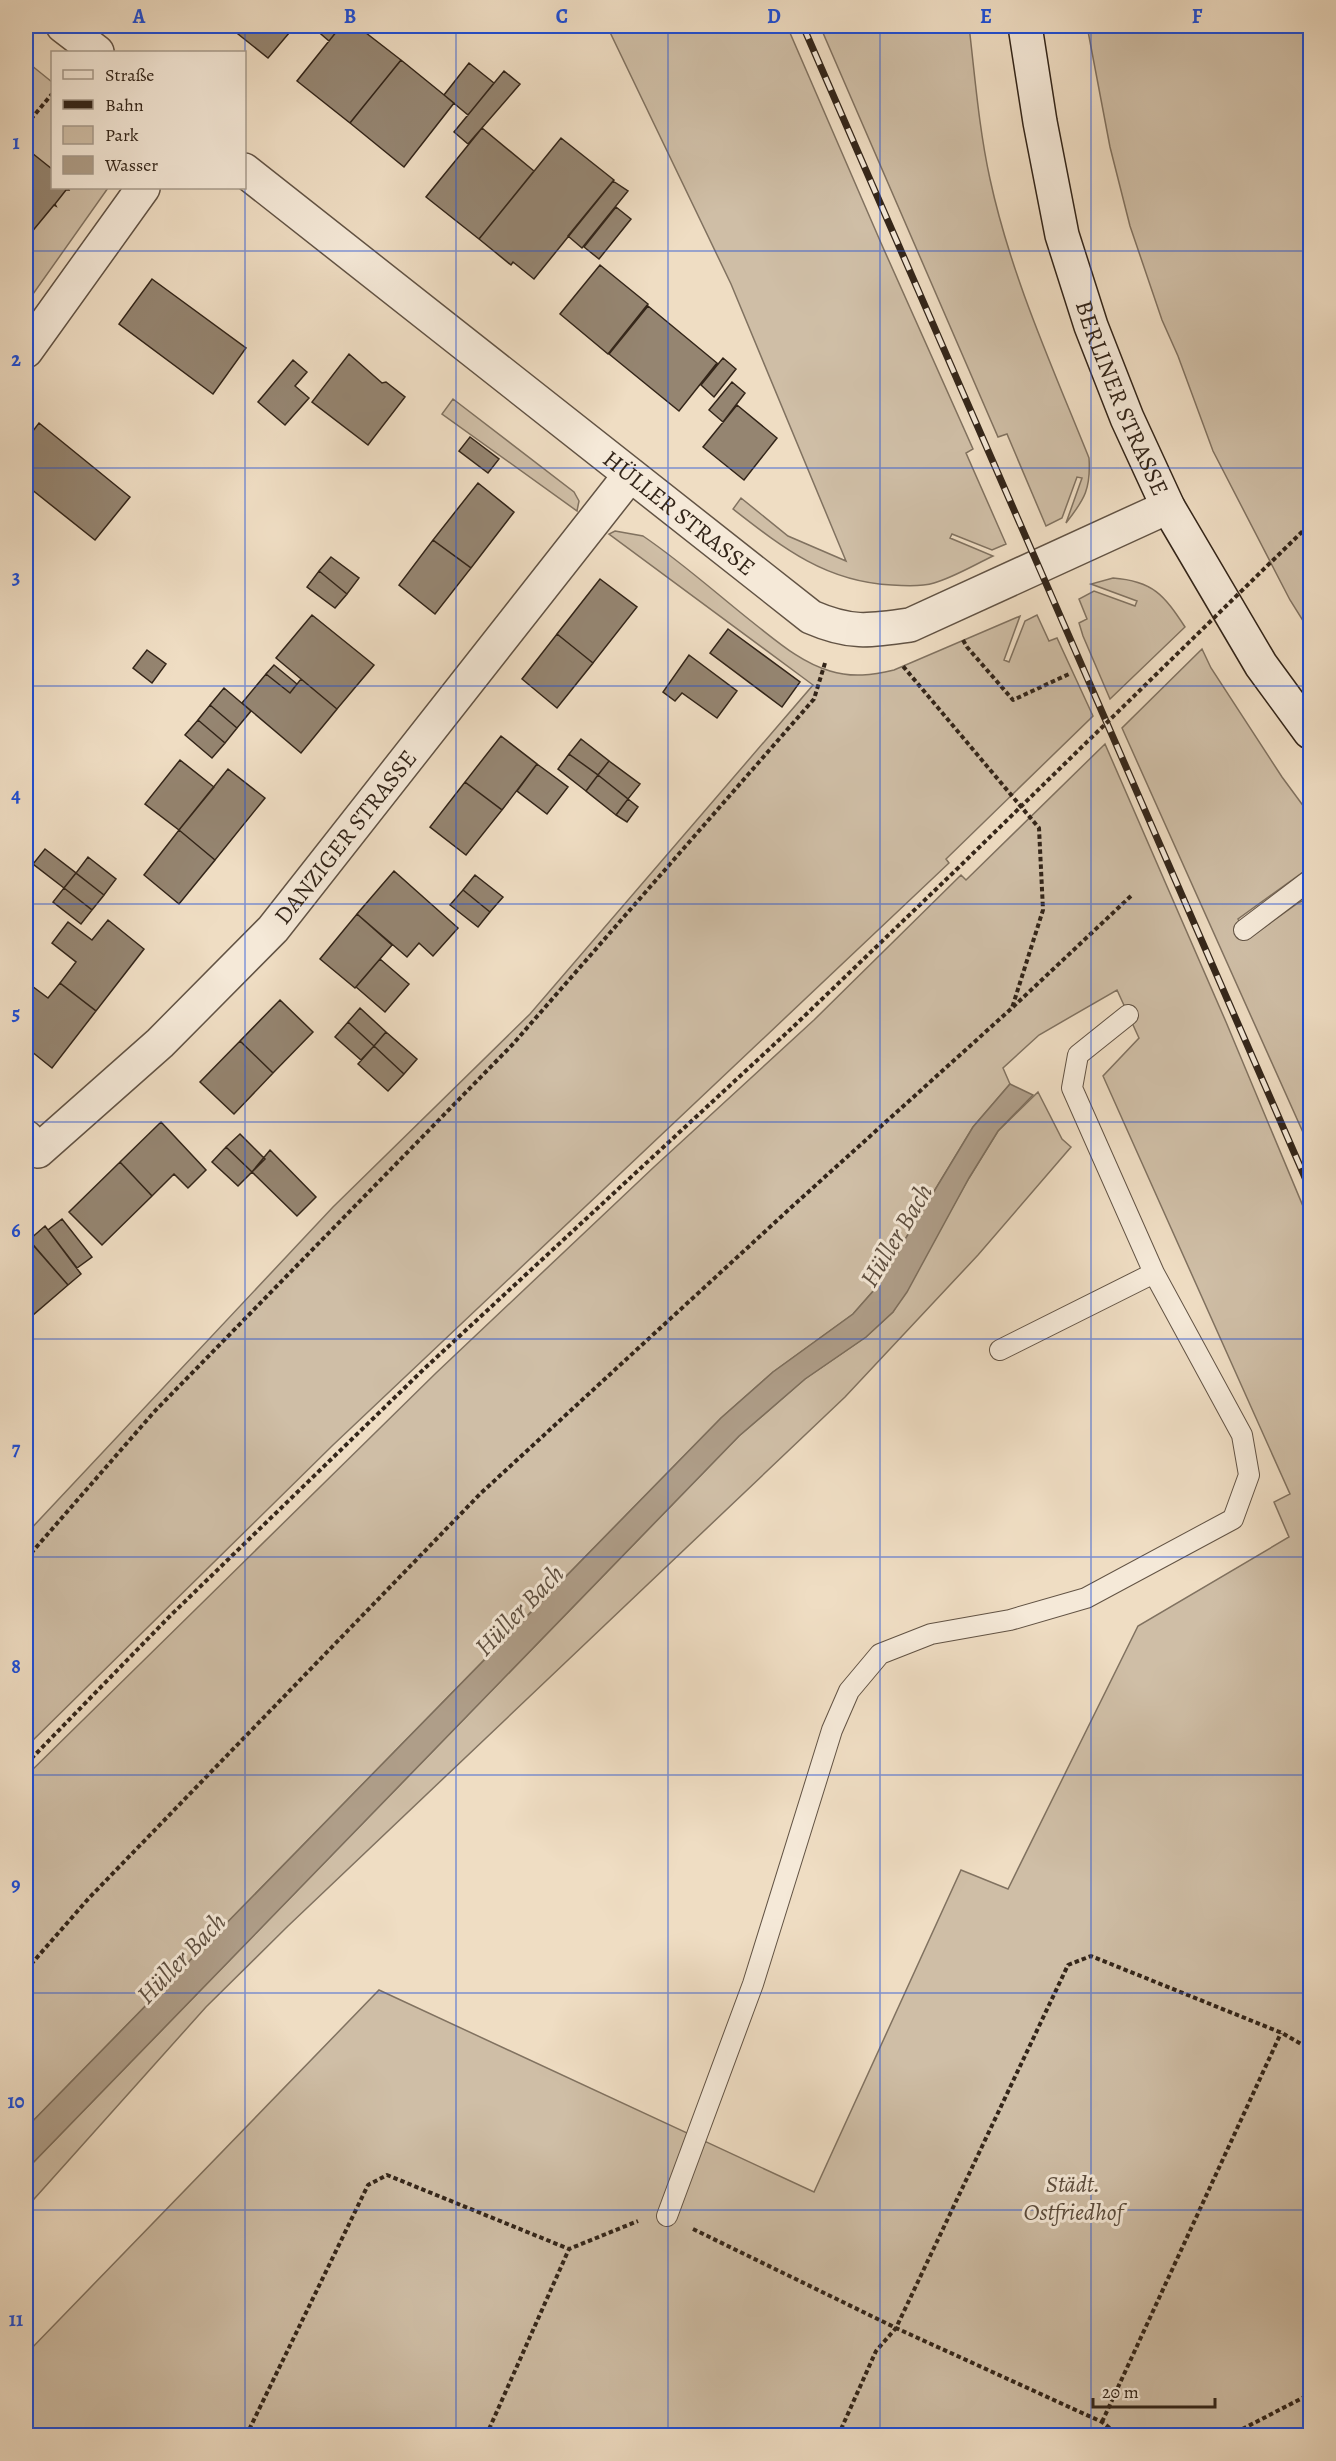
<svg xmlns="http://www.w3.org/2000/svg" width="1336" height="2461" viewBox="0 0 1336 2461" font-family="Alegreya,serif">
<rect width="100%" height="100%" fill="#efddc3"/>
<filter id="stains"><feTurbulence type="fractalNoise" baseFrequency=".00333" numOctaves="4"/><feColorMatrix values="0 0 0 0 .2 0 0 0 0 .09 0 0 0 0 .02 0 0 0 .5 -.17"/></filter>
<radialGradient id="worn" r=".72"><stop offset=".6" stop-color="#630" stop-opacity="0"/><stop offset="1" stop-color="#630" stop-opacity=".3"/></radialGradient>
<path fill="#cfbea6" stroke="#817260" stroke-width="1.5" d="M607,26h180l94,217 92,206 -7,4 40,91 -14,6 -40,-16 -2,4 43,18c-19,9 -39,21 -59,27 -13,4 -29,3 -42,2 -66,-3 -109,-37 -159,-76l8,-11 47,38 58,25 -115,-277z
M820,26h149c6,51 10,103 21,153 21,97 62,187 99,279 2,30 -4,41 -23,65l16,-45 -5,-1 -15,41 -16,8 -39,-92 -9,3z
M1087,26h223v606l-20,-32 -77,-149 -35,-95 -16,-36 -32,-94 -20,-79z
M26,61l26,21v106h56l-82,116z
M453,399l121,93 5,9 -2,10 -135,-97z
M615,531l28,5c40,27 76,60 113,89 23,18 46,38 74,46 22,7 43,4 64,-1l126,-54 -16,44 5,2 16,-41 12,-6 12,26 8,-3 36,78 -147,143 3,4 -616,582 -307,302v-213l307,-327 197,-193 283,-329 -204,-151z
M1113,578c40,3 51,17 72,49l-75,72 -27,-63 -4,-13 8,-4 -8,-20 15,-8 41,15 2,-5 -46,-17z
M1202,649l9,19 71,109 28,38v33l-7,24 -65,47 10,20 50,-36 12,-6v251l-188,-420z
M1105,744l121,278 84,201v1212h-1284v-81l353,-364 435,202 147,-322 47,19 130,-263 151,-89 -15,-35 16,-8 -187,-418 36,-38 -22,-48 -78,45 -36,33 7,16 -37,43 -98,162 -22,25 -80,58 -52,46 -695,710v-352l410,-403 218,-206 160,-147 147,-145 5,5z
M1038,1092l24,47 9,8 -93,108 -133,142 -557,529 -82,81 -180,201v-38l713,-734 66,-57 61,-42 27,-25 76,-134 29,-47z"/>
<path fill="#af9e89" stroke="#7d6e5c" stroke-width="1.5" d="M1010,1084l23,11 -35,36 -29,47 -62,114 -14,20 -27,25 -61,42 -66,57 -713,734v-42l695,-710 52,-46 80,-58 22,-25 98,-162z"/>
<path fill="#958571" stroke="#332519" stroke-width="1.5" d="M228,26h67l-27,32z
M318,26h23l-12,15 -14,-12z
M341,26h16l44,34 -51,63 -53,-42z
M401,60l53,43 -50,64 -54,-44z
M469,63l25,20 -26,32 -24,-20z
M504,71l16,13 -52,60 -14,-12z
M482,128l52,43 -55,68 -53,-42z
M561,138l53,42 -80,99 -21,-17 -2,3 -32,-26z
M27,149l25,20v19h16l1,2h-3l-11,14 1,2 -2,-1 -28,34v-88z
M613,181l15,10 -46,57 -14,-12z
M616,207l15,12 -32,40 -15,-12z
M600,265l48,39 -40,50 -48,-40z
M152,279l94,69 -33,46 -94,-70z
M648,306l69,57 -38,48 -70,-57z
M349,354l33,29 4,-1 19,15 -37,48 -56,-43z
M723,358l13,11 -22,28 -13,-12z
M293,360l14,12 -12,14 14,12 -24,27 -27,-23z
M732,382l13,11 -22,29 -14,-12z
M737,405l40,33 -33,42 -41,-33z
M39,423l91,74 -35,43 -69,-55v-45z
M470,437l29,22 -11,14 -29,-22z
M478,483l36,29 -43,56 -38,-28z
M433,540l38,28 -36,46 -36,-29z
M331,557l28,21 -12,16 -28,-23z
M319,571l28,23 -12,14 -28,-21z
M600,579l37,28 -44,56 -36,-29z
M312,615l62,50 -37,44 -61,-51z
M728,629l72,53 -18,25 -72,-54z
M557,634l36,29 -36,45 -35,-29z
M147,650l19,14 -14,19 -19,-15z
M689,655l48,36 -20,27 -35,-25 -7,8 -12,-9z
M274,665l23,19 -7,9 -24,-19z
M266,674l24,19 11,-14 36,30 -36,44 -59,-50z
M224,688l27,23 -14,17 -27,-23z
M210,705l27,23 -12,15 -27,-23z
M198,720l27,23 -13,15 -27,-23z
M501,736l36,28 -35,46 -37,-28z
M581,739l28,22 -11,14 -29,-21z
M569,754l29,21 -12,16 -28,-22z
M180,760l34,27 -35,43 -34,-26z
M609,761l31,23 -12,15 -30,-24z
M537,764l31,23 -21,27 -30,-23z
M228,769l37,29 -50,62 -36,-30z
M598,775l30,24 -12,16 -30,-24z
M465,782l37,28 -36,45 -36,-28z
M628,799l10,8 -11,15 -11,-7z
M179,830l36,30 -36,44 -35,-29z
M45,849l31,24 -12,15 -31,-24z
M88,857l28,22 -12,16 -28,-22z
M394,871l64,57 -25,28 -14,-13 -12,14 -50,-43z
M76,873l28,22 -12,15 -28,-22z
M475,875l28,22 -13,15 -27,-22z
M64,888l28,22 -11,14 -28,-22z
M463,890l27,22 -12,15 -28,-22z
M357,914l35,31 -37,43 -35,-29z
M108,920l36,29 -48,62 -36,-28 16,-21 -24,-19 16,-21 24,18z
M380,959l29,25 -24,28 -29,-25z
M28,983l20,15 12,-15 36,28 -44,57 -26,-21v-61z
M280,1000l33,32 -40,41 -33,-32z
M360,1008l26,24 -12,14 -26,-24z
M348,1022l26,24 -13,14 -26,-23z
M386,1032l31,27 -13,15 -30,-28z
M240,1041l33,32 -39,41 -34,-32z
M374,1046l30,28 -16,17 -30,-27z
M161,1122l45,48 -18,18 -14,-14 -22,22 -32,-34z
M240,1134l25,25 -13,13 -26,-25z
M226,1147l26,25 -14,14 -26,-24z
M270,1150l46,47 -19,19 -45,-44z
M120,1162l32,34 -50,49 -33,-33z
M62,1219l30,38 -15,11 -29,-38z
M45,1226l36,48 -13,11 -39,-45z
M26,1237l42,48 -42,36z"/>
<g fill="none" stroke-linecap="round" stroke-linejoin="round">
<g stroke="#625344" stroke-width="22">
<path id="lane" d="M1244,930l66,-50
M1000,1350l154,-77
M667,2216l86,-232 79,-254 17,-39 31,-37 51,-20 79,-14 76,-22 147,-79 16,-44 -7,-40 -88,-162 -82,-185 6,-33 50,-40"/>
</g>
<g stroke="#625344" stroke-width="36">
<g id="street">
<path d="M63,26l34,26"/>
<path id="s1" d="M244,170l567,447c39,17 58,14 99,8l258,-118"/>
<path d="M26,351l117,-163"/>
<path id="s2" d="M26,1137l12,14 122,-108 113,-114 357,-454"/>
</g>
</g>
<g stroke="#332519" stroke-width="36">
<g id="secondary">
<path id="s3" d="M1025,26l15,96 22,113 29,91 36,92 41,89 93,158 49,67"/>
</g>
</g>
<path stroke="#332519" stroke-width="4" stroke-dasharray="4.5 3" stroke-linecap="butt" d="M26,125l26,-31
M963,640l4,7 46,53 56,-26
M1013,1007l120,-113
M26,1559l128,-147 359,-368 301,-345 11,-36
M26,1764l144,-148 254,-247 369,-342 163,-157
M26,1970l63,-72 391,-404 316,-291 216,-195 31,-98 -4,-82 -137,-163
M693,2229l203,99 206,94 18,14
M1102,2422l179,-389
M246,2436l122,-251 19,-10 182,74
M486,2436l83,-187 69,-28
M838,2436l38,-85 20,-23 172,-363 23,-9 191,77 26,15 2,4
M1229,2436l81,-42"/>
<use href="#lane" stroke="#f5e9d8" stroke-width="20"/>
<use href="#street" stroke="#f5e9d8" stroke-width="33"/>
<use href="#secondary" stroke="#f5e9d8" stroke-width="33"/>
<g stroke="#332519" stroke-width="7">
<path id="rail" d="M803,26l507,1163"/>
</g>
<use href="#rail" stroke="#f5e9d8" stroke-width="4.5" stroke-dasharray="14" stroke-linecap="butt"/>
<path stroke="#332519" stroke-width="4" stroke-dasharray="4.5 3" stroke-linecap="butt" d="M956,870l354,-346"/>
</g>
<path fill="none" stroke="#1d4ed8" stroke-width="1.5" stroke-opacity="0.55" d="M245,26v2410M456,26v2410M668,26v2410M880,26v2410M1091,26v2410M26,251h1284M26,468h1284M26,686h1284M26,904h1284M26,1122h1284M26,1339h1284M26,1557h1284M26,1775h1284M26,1993h1284M26,2210h1284"/>
<g text-anchor="middle" stroke-width="6" stroke-linejoin="round" paint-order="stroke">
<g font-size="24" fill="#332519" stroke="#f5e9d8">
<text dy="8" stroke="none"><textPath href="#s3" startOffset="386">BERLINER STRASSE</textPath></text>
<text dy="8" stroke="none"><textPath href="#s1" startOffset="554">HÜLLER STRASSE</textPath></text>
<text dy="8" stroke="none"><textPath href="#s2" startOffset="459">DANZIGER STRASSE</textPath></text>
</g>
<g font-size="24" font-style="italic" fill="#5a4b3c" stroke="#f5e9d8">
<text x="1073" y="2192">Städt.<tspan x="1073" dy="28">Ostfriedhof</tspan></text>
</g>
<g font-size="26" font-style="italic" fill="#5e4f40" stroke="#f5e9d8">
<text transform="translate(896 1235) rotate(-59)" y="9">Hüller Bach</text>
<text transform="translate(519 1610) rotate(-46)" y="9">Hüller Bach</text>
<text transform="translate(181 1958) rotate(-46)" y="9">Hüller Bach</text>
</g>
</g>
<rect width="1336" height="2461" fill="none" stroke="#efddc3" stroke-width="66"/>
<rect x="51" y="51" width="195" height="138" fill="#f5e9d8" stroke="#a79b8c" stroke-width="1.5"/>
<rect x="63" y="70" width="30" height="9" fill="#f5e9d8" stroke="#a79b8c" stroke-width="1.5"/>
<text x="105" y="81" font-size="18" fill="#332519">Straße</text>
<rect x="63" y="100" width="30" height="9" fill="#332519" stroke="#a79b8c" stroke-width="1.5"/>
<text x="105" y="111" font-size="18" fill="#332519">Bahn</text>
<rect x="63" y="126" width="30" height="18" fill="#cfbea6" stroke="#a79b8c" stroke-width="1.5"/>
<text x="105" y="141" font-size="18" fill="#332519">Park</text>
<rect x="63" y="156" width="30" height="18" fill="#af9e89" stroke="#a79b8c" stroke-width="1.5"/>
<text x="105" y="171" font-size="18" fill="#332519">Wasser</text>
<path d="M1093 2398v9h122v-9" fill="none" stroke="#332519" stroke-width="3"/>
<text x="1102" y="2398" font-size="18" fill="#332519" stroke="#f5e9d8" stroke-width="4.5" paint-order="stroke">20 m</text>
<rect x="33" y="33" width="1270" height="2395" fill="none" stroke="#1d4ed8" stroke-width="2"/>
<g font-size="20" text-anchor="middle" font-weight="bold" fill="#1d4ed8">
<text x="139" y="23">A</text>
<text x="350" y="23">B</text>
<text x="562" y="23">C</text>
<text x="774" y="23">D</text>
<text x="986" y="23">E</text>
<text x="1197" y="23">F</text>
<text x="16" y="149">1</text>
<text x="16" y="366">2</text>
<text x="16" y="584">3</text>
<text x="16" y="802">4</text>
<text x="16" y="1020">5</text>
<text x="16" y="1237">6</text>
<text x="16" y="1455">7</text>
<text x="16" y="1673">8</text>
<text x="16" y="1891">9</text>
<text x="16" y="2108">10</text>
<text x="16" y="2326">11</text>
</g>
<rect width="100%" height="100%" filter="url(#stains)"/>
<rect width="100%" height="100%" fill="url(#worn)"/>
</svg>
